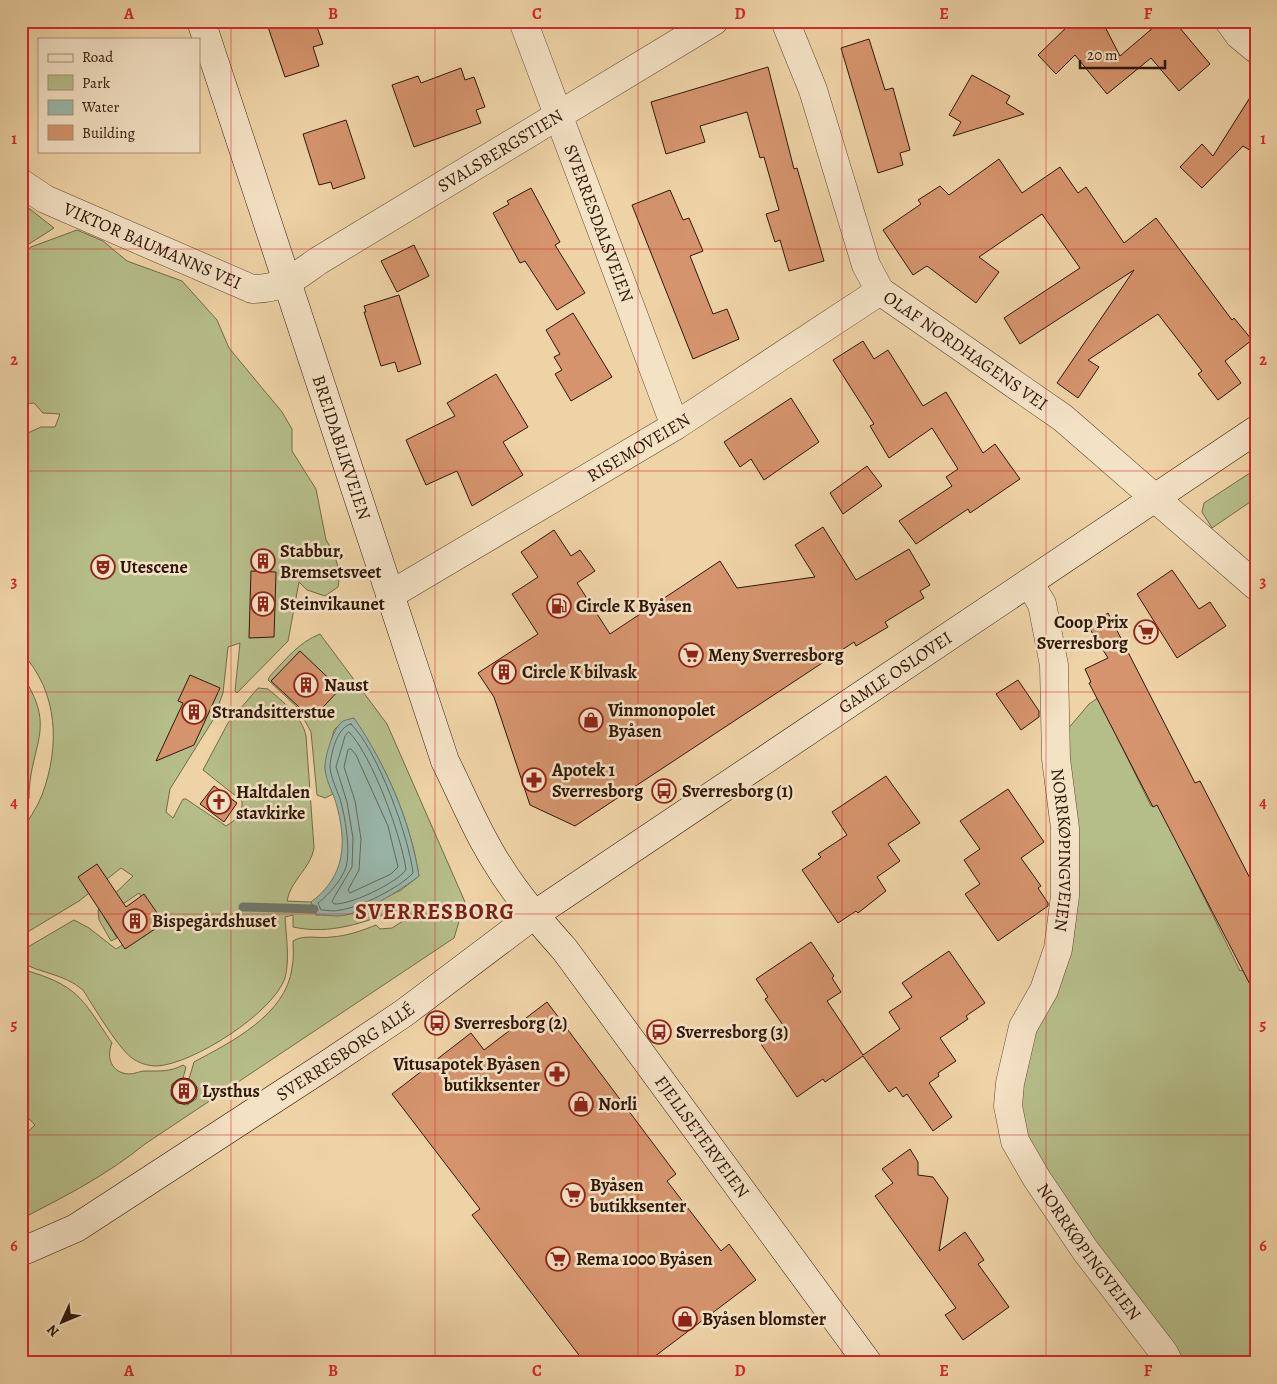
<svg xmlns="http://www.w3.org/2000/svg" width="1277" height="1384" viewBox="0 0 1277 1384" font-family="Alegreya,serif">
<rect width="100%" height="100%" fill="#eed3a6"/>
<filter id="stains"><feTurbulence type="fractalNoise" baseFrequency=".004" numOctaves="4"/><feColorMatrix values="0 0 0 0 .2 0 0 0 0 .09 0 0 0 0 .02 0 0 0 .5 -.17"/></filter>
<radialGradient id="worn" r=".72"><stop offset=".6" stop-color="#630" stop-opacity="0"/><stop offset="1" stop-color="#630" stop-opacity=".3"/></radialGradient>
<path fill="#b5bd89" stroke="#726a48" d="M21,202l33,26 -33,21z
M77,230l26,11 24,20 55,20 35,39 12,28 53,64 10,17v22l24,38 10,51 8,13 6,21 -2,13 -13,9 -18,-6 -8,-8 -11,59 -51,52 -2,-2 5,-48 -12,4 -5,46 -10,27 -43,69 -4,23 7,6 10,-19h3l40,27c10,-6 17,-13 16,-25l-39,-31 25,-47 30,-35 10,1c15,13 34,27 38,47l8,112c-3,20 -24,33 -27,53l24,1 5,13 44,-5 41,-20 18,-14c-9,-56 -33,-111 -65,-157l-12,3 -8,8 -9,37 8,27 -8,4 -8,-3 -6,-63 -13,-24 -30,-28 2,-4c15,-16 29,-34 50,-42l67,90 78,178 -11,36 -309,206c-38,31 -81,53 -124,75v-81l14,-13 -14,-14v-142c57,16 60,28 91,74 -6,14 -1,30 17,31 6,0 11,-3 16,-3 15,0 25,1 38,-6l3,2 -3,11 -11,6 -1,11 6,8 10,2 9,-6 2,-11 -9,-9 5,-17c37,-20 92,-47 98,-94 2,-9 1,-18 1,-27 11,-7 25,-2 38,-4 16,-1 30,-6 45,-12l4,4 12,-1 11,-7v-7l-4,-5c-36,14 -68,26 -106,18v-12l-8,2c1,19 5,42 0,61 -12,35 -92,86 -128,88 -8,0 -15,-2 -22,-6 -15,-8 -41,-53 -52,-70 -20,-17 -42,-16 -62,-28v-11l53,-31 15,8 27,21 42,-26 -19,-30 -35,24 13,21 -6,3 -12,-21 -1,-10 35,-34 -12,-8 -42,33 -58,35c0,-27 0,-54 0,-81 0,-6 -2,-17 1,-23 5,-12 15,-23 20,-37 18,-48 17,-103 -21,-143v-216l20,-9h14l5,-13 -17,-1 -9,-10 -13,1v-149l10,-8z
M1256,469v29l-44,30 -10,-16 2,-9z
M21,674c38,55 8,70 8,125l-3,2 -5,11z
M1098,698l53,108 7,-3 82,168 8,-3 8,17v378h-88l-139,-212 -19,-68 55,-187 -9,-153 33,-39z"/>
<path fill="#99b7ab" stroke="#6e7769" d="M354,718c32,47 56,102 65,158 -20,15 -55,38 -80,40 -7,0 -16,-1 -23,-1l-5,-13c35,-26 36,-60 25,-99 -3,-11 -12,-26 -11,-37 0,-10 9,-40 18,-45 3,-1 7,-2 11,-3z"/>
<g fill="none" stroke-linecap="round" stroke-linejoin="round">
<path stroke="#646759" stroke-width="1" d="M351,724c26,25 58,113 62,149 -14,15 -52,34 -73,37 -6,2 -13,0 -19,0l-3,-7c10,-8 24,-23 28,-36 5,-16 -1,-52 -6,-68 -3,-9 -10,-23 -10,-33 1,-13 7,-39 21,-42z
M349,732c23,23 53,106 57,138 -10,13 -55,35 -72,34l-2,-3 20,-34 1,-29 -6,-36 -11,-35 9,-31z
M351,749l5,6 32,71 10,41 -7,7 -41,19 -2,-3 11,-20 2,-31 -6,-38 -11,-34 4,-17z"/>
<path stroke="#6e7769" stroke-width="9" d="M243,907l71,2"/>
</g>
<path fill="#d5946d" stroke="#2e1707" d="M266,21h49l8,23 -10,3 6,19 -34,11z
M1073,21h29l18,35 41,-35h13l36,43 -31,27 -28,-33 -44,36 -32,-39 -19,19 -18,-19z
M869,39l16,51 8,-2 17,62 -10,3 3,12 -25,8 -37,-125z
M768,67l26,102 3,-1 27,93 -35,10 -9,-31 -5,2 -9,-28 13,-4 -15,-53 -4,1 -13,-46 -47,14 5,16 -39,12 -15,-52z
M461,68l4,12 9,-3 11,30 -9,3 5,13 -67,24 -22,-62 26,-9 3,7z
M972,75l38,21 -4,7 18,11 -71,22 8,-14 -12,-7z
M1256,88v66l-13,-8 -41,42 -22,-21 22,-23 11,12z
M346,120l19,58 -32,11 -2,-7 -12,3 -16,-51z
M999,159l23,34 38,-26 18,26 8,-6 38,56 32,-25 76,102 2,-2 18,22 -27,21 16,22 -23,17 -20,-26 4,-3 -44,-57 -70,46 11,7 -21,31 -21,-15 77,-113 -114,74 -16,-26 76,-50 -38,-54 -63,43 20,15 -23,31 -49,-37 -14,9 -30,-45 38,-26 -3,-4 22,-14 9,9z
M531,188l29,54 -5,3 30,48 -28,17 -32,-49 -5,2 -27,-50 16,-9 -2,-3z
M670,190l13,30 6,-2 14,33 -13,5 23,58 14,-5 12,30 -46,20 -61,-154z
M414,245l15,31 -32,16 -16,-31z
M399,295l22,69 -23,8 -3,-10 -14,4 -17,-54h2l-2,-6z
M573,313l39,64 -41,24 -16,-27 7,-4 -8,-13 6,-3 -14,-24z
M863,341l11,18 14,-9 35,56 23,-14 37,61 12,-9 25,35 -50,34 -2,-4 -52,35 -17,-23 53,-35 -6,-9 12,-8 -26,-41 -43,30 -19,-32 4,-2 -41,-64z
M496,374l32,53 -25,15 20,33 -51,31 -15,-35 -31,14 -20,-45 49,-24 -8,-13z
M791,398l28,44 -55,38 -13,-21 -11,8 -16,-25z
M867,466l15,20 -39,28 -13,-21z
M823,527l33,53 53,-31 21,36 -10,6 4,7 -39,24 3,5 -32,19 -2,-4 -279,184 -45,-21 -36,-108 -16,-24 60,-39 -26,-40 26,-17 -17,-25 33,-22 17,26 9,-6 15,21 -18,12 33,51 110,-73 17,27 78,-11 -20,-32z
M1172,570l27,39 11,-7 16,24 -49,32 -40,-64z
M251,571l25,1 -2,65 -25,1z
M1108,613l87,170 5,-2 56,109v106l-99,-191 -4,2 -64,-124 2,-1 -6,-13 23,-11 -20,-32z
M300,651l40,38 -28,30 -41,-38z
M190,675l30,13 -26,57 -38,16 27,-58 -5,-2z
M1018,680l21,31v6l-18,13 -25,-36z
M886,776l34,47 -32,21 12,17 -23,16 9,14 -28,22 -2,-2 -18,12 -36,-53 19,-13 -3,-3 29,-19 -15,-23z
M214,786l23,17 -13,19 -24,-18z
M1008,789l36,53 -23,16 20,28 -3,2 10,15v3l-50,35 -33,-47 15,-10 -16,-24 16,-11 -20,-28z
M97,864l29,43 18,-13 20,29 -39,26 -47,-72z
M811,942l23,34 -2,2 9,14 -14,9 36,54 37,-26 -11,-17 23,-15 -10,-14 47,-32 36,52 -19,13 2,3 -28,19 16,23 -18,12 1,3 -10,7 23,34 -19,14 -26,-37 -4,3 -7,-10 -7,5 -26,-36 -38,26 -2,-3 -26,18 -36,-53 24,-16 -20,-29 3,-2 -12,-18z
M547,1002l129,172 -9,7 54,70 8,-7 27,36 -110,83h-61l-113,-148 8,-6 -88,-115 79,-61 13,17z
M171 1091a13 13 0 1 1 26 0a13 13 0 1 1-26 0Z
M910,1149l8,13v13l15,2 15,21 -9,53 26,-19 19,28 -6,4 31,43 -46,33 -18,-25 11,-7 -81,-112 18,-13 -11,-14z"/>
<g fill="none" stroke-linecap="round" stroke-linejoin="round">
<g stroke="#5e462f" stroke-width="29">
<g id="street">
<path id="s1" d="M523,21l152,405"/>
<path id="s2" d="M785,21l28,69 53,175 14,26 183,127 193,168"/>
<path d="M1229,21l10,14 17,14"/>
<path id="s3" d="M21,183l24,16 207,90c30,0 42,-11 66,-28l396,-240"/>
<path id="s4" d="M1030,584l12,20 12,61 2,94 9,69v68l-7,53 -14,41 -21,37 -13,56 -2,23 7,35 22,38 48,71 79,103 5,10"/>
<path id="s5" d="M390,595l285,-169 205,-135"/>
</g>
</g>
<g stroke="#2e1707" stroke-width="29">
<g id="secondary">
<path id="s6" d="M201,21l244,740c18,36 33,74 55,107 18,29 42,56 65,82l303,413"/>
<path id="s7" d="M21,1252l55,-24 252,-164 76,-51 130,-98 722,-485"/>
</g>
</g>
<use href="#street" stroke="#f4e2c5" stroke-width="28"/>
<use href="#secondary" stroke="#f4e2c5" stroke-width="28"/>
</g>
<path fill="none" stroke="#d62828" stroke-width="1" stroke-opacity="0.55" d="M231,21v1342M435,21v1342M638,21v1342M842,21v1342M1046,21v1342M21,249h1235M21,471h1235M21,692h1235M21,914h1235M21,1135h1235"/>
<defs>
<g id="building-ring" transform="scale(1.25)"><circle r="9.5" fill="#f4e2c5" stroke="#8f2418" stroke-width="1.5"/><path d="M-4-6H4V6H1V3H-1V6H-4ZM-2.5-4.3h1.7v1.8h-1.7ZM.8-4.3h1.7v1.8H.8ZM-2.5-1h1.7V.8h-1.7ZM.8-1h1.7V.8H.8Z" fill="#8f2418"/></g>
<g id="theatre-ring" transform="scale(1.25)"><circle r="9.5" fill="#f4e2c5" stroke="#8f2418" stroke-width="1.5"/><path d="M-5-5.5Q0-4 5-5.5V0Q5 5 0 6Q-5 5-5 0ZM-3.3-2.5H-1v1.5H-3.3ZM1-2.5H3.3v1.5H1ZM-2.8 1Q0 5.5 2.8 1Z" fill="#8f2418"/></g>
<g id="fuel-ring" transform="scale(1.25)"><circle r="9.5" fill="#f4e2c5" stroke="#8f2418" stroke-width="1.5"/><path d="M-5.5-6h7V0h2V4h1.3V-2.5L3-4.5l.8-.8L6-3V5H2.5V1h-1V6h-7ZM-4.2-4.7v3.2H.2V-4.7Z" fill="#8f2418"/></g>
<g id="supermarket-ring" transform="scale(1.25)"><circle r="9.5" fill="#f4e2c5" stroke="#8f2418" stroke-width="1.5"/><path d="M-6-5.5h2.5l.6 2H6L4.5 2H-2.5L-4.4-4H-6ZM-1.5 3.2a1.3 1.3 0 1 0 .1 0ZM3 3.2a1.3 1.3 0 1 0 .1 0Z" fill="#8f2418"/></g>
<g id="shop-ring" transform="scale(1.25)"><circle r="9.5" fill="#f4e2c5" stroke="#8f2418" stroke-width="1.5"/><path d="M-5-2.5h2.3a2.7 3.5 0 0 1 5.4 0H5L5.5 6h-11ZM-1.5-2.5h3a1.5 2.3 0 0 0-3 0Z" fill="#8f2418"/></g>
<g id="pharmacy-ring" transform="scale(1.25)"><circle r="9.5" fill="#f4e2c5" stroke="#8f2418" stroke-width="1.5"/><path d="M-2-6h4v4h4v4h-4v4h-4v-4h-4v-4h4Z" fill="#8f2418"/></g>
<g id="bus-ring" transform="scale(1.25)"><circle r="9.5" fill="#f4e2c5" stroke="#8f2418" stroke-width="1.5"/><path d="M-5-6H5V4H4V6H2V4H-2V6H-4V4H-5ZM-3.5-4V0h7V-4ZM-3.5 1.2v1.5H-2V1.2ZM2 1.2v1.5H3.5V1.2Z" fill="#8f2418"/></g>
<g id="church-ring" transform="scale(1.25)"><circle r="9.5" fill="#f4e2c5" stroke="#8f2418" stroke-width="1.5"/><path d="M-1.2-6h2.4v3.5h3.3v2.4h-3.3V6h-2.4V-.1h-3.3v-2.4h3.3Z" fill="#8f2418"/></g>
</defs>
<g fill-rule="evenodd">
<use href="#building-ring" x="263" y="561"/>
<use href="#theatre-ring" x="103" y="567"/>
<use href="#building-ring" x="263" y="604"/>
<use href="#fuel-ring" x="559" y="606"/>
<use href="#supermarket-ring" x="1146" y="632"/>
<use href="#supermarket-ring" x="691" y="655"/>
<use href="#building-ring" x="504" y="672"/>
<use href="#building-ring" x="306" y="685"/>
<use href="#building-ring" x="194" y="712"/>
<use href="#shop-ring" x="591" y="720"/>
<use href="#pharmacy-ring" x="534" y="780"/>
<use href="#bus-ring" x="664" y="791"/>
<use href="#church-ring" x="219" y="802"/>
<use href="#building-ring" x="135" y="921"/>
<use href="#bus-ring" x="437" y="1023"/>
<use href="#bus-ring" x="659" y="1032"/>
<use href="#pharmacy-ring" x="557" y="1074"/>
<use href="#building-ring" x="184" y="1091"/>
<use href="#shop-ring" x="581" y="1104"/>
<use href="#supermarket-ring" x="573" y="1195"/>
<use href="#supermarket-ring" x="558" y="1259"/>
<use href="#shop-ring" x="685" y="1319"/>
</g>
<g text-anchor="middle" stroke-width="5" stroke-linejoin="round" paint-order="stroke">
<g font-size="18" fill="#2e1707" stroke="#f4e2c5">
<text dy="6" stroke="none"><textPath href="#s3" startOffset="541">SVALSBERGSTIEN</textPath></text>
<text dy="6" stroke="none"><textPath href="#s1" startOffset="216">SVERRESDALSVEIEN</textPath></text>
<text dy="6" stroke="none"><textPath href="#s3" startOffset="146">VIKTOR BAUMANNS VEI</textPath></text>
<text dy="6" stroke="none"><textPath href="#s2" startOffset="391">OLAF NORDHAGENS VEI</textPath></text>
<text dy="6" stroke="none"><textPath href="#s6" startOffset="449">BREIDABLIKVEIEN</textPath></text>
<text dy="6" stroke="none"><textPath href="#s5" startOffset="289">RISEMOVEIEN</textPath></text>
<text dy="6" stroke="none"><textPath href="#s7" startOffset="1050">GAMLE OSLOVEI</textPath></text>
<text dy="6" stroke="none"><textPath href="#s4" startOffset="271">NORRKØPINGVEIEN</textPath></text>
<text dy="6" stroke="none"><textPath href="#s7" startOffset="382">SVERRESBORG ALLÉ</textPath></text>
<text dy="6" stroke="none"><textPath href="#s6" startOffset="1236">FJELLSETERVEIEN</textPath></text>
<text dy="6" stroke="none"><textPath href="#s4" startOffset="706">NORRKØPINGVEIEN</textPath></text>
</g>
<g font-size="18" font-weight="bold" fill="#2e1707" stroke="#f4e2c5" text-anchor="start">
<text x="280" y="557">Stabbur,<tspan x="280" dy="21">Bremsetsveet</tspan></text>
<text x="120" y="573">Utescene</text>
<text x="280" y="610">Steinvikaunet</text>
<text x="576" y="612">Circle K Byåsen</text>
<text x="1128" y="628" text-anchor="end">Coop Prix<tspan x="1128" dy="21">Sverresborg</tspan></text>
<text x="708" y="661">Meny Sverresborg</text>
<text x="522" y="678">Circle K bilvask</text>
<text x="324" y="691">Naust</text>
<text x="608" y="716">Vinmonopolet<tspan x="608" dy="21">Byåsen</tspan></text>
<text x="212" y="718">Strandsitterstue</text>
<text x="552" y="776">Apotek 1<tspan x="552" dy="21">Sverresborg</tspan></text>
<text x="682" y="797">Sverresborg (1)</text>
<text x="236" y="798">Haltdalen<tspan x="236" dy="21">stavkirke</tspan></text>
<text x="152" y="927">Bispegårdshuset</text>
<text x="454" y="1029">Sverresborg (2)</text>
<text x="676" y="1038">Sverresborg (3)</text>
<text x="540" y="1070" text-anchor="end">Vitusapotek Byåsen<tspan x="540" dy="21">butikksenter</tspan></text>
<text x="202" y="1097">Lysthus</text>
<text x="598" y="1110">Norli</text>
<text x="590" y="1191">Byåsen<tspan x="590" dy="21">butikksenter</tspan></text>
<text x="576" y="1265">Rema 1000 Byåsen</text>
<text x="702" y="1325">Byåsen blomster</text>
</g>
<g font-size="22" font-weight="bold" letter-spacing="1" fill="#7a1f14" stroke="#f4e2c5">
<text x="435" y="919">SVERRESBORG</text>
</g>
</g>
<rect width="1277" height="1384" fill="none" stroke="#eed3a6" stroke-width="55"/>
<rect x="38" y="38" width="162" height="115" fill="#f4e2c5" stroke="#a59179"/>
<rect x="48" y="54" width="25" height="8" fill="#f4e2c5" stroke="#a59179"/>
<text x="82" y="62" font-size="15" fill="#2e1707">Road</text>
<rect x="48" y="75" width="25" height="15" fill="#b5bd89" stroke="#a59179"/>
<text x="82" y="88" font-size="15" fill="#2e1707">Park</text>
<rect x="48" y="100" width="25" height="15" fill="#99b7ab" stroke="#a59179"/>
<text x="82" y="112" font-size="15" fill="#2e1707">Water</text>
<rect x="48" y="125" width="25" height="15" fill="#d5946d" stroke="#a59179"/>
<text x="82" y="138" font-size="15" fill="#2e1707">Building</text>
<g transform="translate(62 1322) rotate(226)" stroke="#f4e2c5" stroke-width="4" paint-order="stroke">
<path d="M0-4L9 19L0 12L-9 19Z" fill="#2e1707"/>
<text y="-8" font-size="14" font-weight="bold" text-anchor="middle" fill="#2e1707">N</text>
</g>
<path d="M1080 60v8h85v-8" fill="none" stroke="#2e1707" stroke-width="2.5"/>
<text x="1087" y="60" font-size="15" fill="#2e1707" stroke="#f4e2c5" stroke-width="4" paint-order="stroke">20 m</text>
<rect x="28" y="28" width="1222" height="1328" fill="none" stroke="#d62828" stroke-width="2"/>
<g font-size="16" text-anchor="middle" font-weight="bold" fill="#d62828">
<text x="129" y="19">A</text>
<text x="333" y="19">B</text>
<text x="537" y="19">C</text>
<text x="740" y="19">D</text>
<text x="944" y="19">E</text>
<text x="1148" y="19">F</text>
<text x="14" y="144">1</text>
<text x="1263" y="144">1</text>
<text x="14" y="365">2</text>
<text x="1263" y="365">2</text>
<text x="14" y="587">3</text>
<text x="1263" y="587">3</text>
<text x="14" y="808">4</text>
<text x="1263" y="808">4</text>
<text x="14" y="1030">5</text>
<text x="1263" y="1030">5</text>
<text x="14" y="1251">6</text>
<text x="1263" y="1251">6</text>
<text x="129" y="1376">A</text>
<text x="333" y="1376">B</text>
<text x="537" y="1376">C</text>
<text x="740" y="1376">D</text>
<text x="944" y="1376">E</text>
<text x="1148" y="1376">F</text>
</g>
<rect width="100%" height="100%" filter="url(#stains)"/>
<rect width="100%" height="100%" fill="url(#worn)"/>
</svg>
